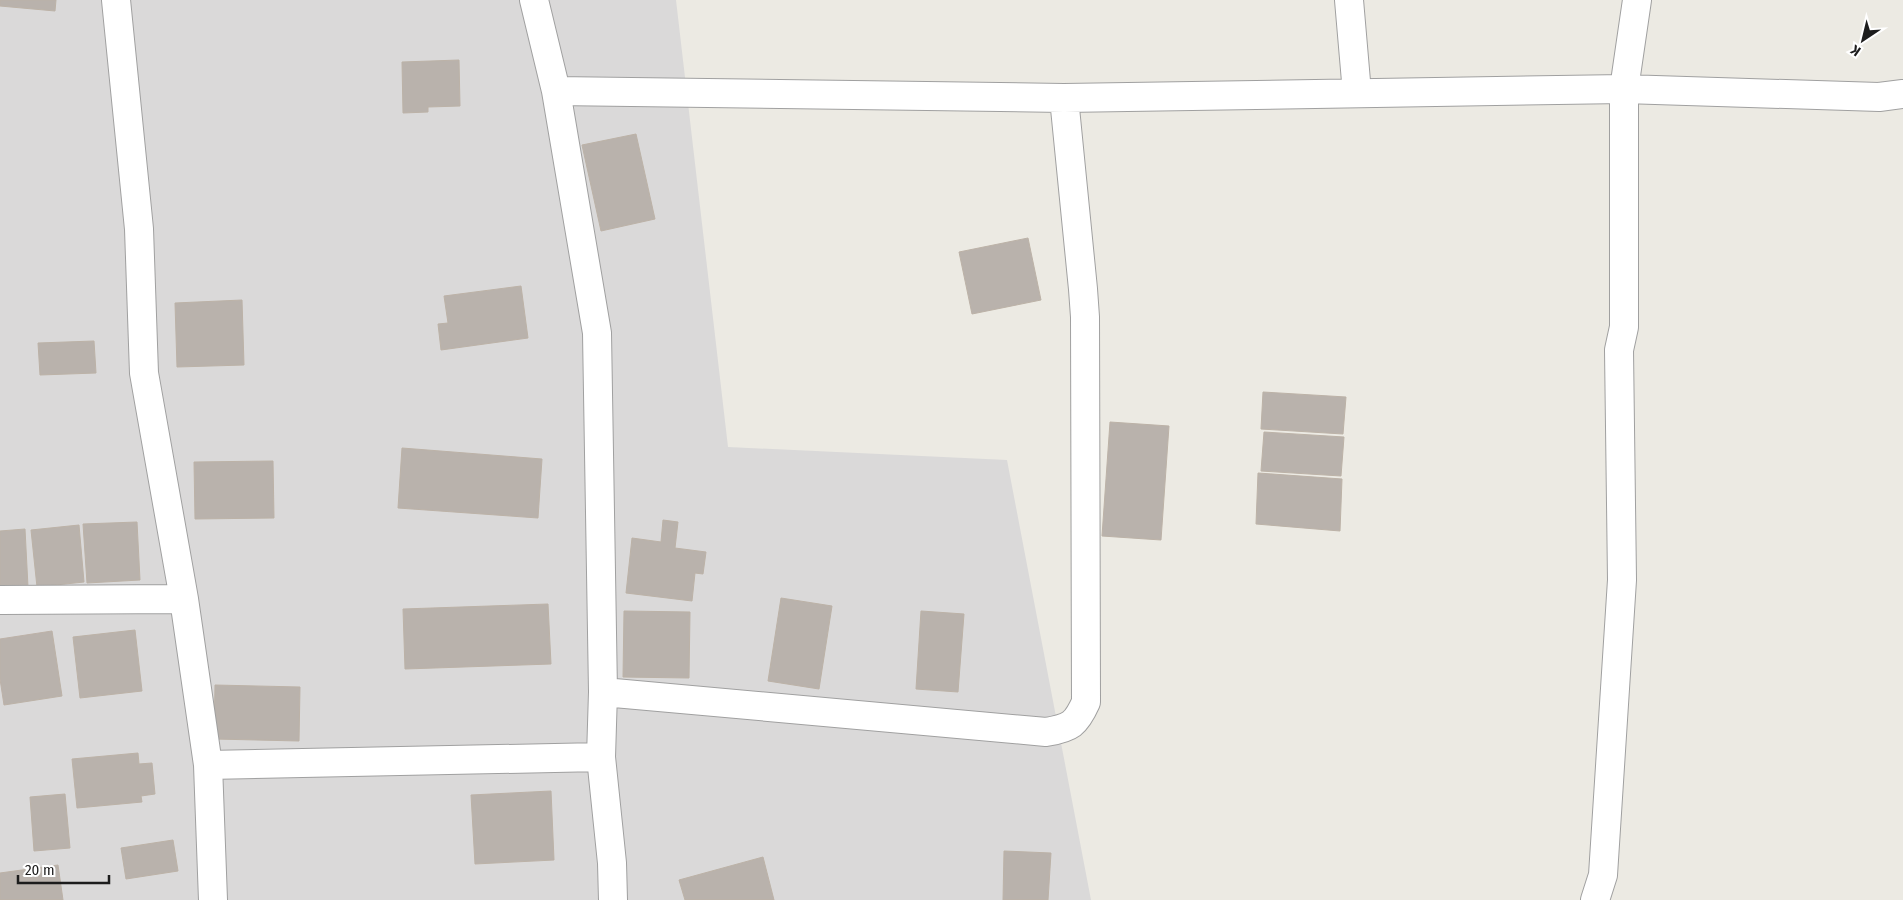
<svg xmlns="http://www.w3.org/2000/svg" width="1903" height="900" viewBox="0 0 1903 900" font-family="'Fira Sans Condensed',sans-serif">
<rect width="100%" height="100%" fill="#eceae3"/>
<path fill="#dad9d9" d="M0,0h676l52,447 279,13 84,440h-1091z"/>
<path fill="#b9b2ac" stroke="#bcb2a7" d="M0,0h56l-1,11 -55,-5z
M459,60l1,46 -32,1v5l-25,1 -1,-51z
M636,134l19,85 -54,12 -19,-86z
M1028,238l13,62 -69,14 -13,-62z
M521,286l7,52 -87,12 -3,-26 10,-1 -4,-27z
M242,300l2,65 -67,2 -2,-64z
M94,341l2,32 -56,2 -2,-32z
M1263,392l83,5 -3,37 -82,-5z
M1110,422l59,4 -8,114 -59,-4z
M1264,432l80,5 -3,39 -80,-5z
M402,448l140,11 -4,59 -140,-10z
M273,461l1,57 -79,1 -1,-57z
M1258,473l84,6 -2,52 -84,-7z
M663,520l15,2 -3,26 31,4 -3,22 -8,-1 -3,28 -66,-8 6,-55 29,4z
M137,522l3,58 -53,3 -4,-59z
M79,525l5,57 -47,5 -6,-57z
M25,529l3,58 -28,2v-58z
M781,598l51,8 -13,83 -51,-8z
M548,604l3,60 -146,5 -2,-60z
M624,611l66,1 -1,66 -66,-1z
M921,611l43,3 -6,78 -42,-3z
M135,630l7,61 -62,7 -7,-61z
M52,631l10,65 -58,9 -4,-26v-40z
M215,685l85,2 -1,54 -85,-2z
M138,753l1,11 13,-1 3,31 -14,2 1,6 -65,6 -5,-49z
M551,791l3,69 -79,4 -4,-69z
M65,794l5,54 -36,3 -4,-54z
M173,840l5,31 -52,8 -5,-31z
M1004,851l47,2 -3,47h-45z
M763,857l11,43h-89l-6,-20z
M58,865l5,35h-63v-27z"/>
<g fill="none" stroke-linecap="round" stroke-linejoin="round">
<g stroke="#a0a0a0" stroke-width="30">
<path id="minor" d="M116,0l23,229 5,144 40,226 24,166 5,135
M534,0l22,91 41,242 6,359 -2,65 11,106 1,37
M1349,0l8,93
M556,91l508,7 19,191 2,28 1,385c-10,22 -15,26 -40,30l-443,-40
M1064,98l560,-9 255,8 24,-3
M0,600l184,-1
M208,765l393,-8
M1595,900l8,-25 19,-295 -3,-230 5,-23v-238l13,-89"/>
</g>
<use href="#minor" stroke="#fff" stroke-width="28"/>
</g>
<g transform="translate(1863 40) rotate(215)" stroke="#ffffff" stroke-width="4" paint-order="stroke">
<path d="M0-4L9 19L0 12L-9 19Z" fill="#1c1c1c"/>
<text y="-8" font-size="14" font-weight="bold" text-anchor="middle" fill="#1c1c1c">K</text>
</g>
<path d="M18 875v8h91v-8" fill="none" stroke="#1c1c1c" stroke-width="2.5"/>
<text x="25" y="875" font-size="15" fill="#1c1c1c" stroke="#ffffff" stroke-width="4" paint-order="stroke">20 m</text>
</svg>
